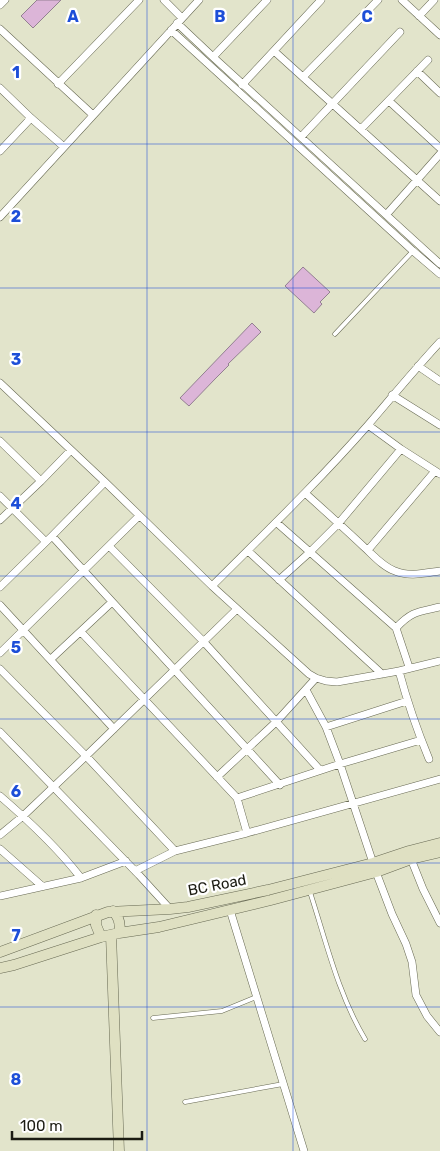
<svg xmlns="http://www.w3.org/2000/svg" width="440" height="1151" viewBox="0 0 440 1151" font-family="Rubik,sans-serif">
<rect width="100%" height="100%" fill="#e2e4cb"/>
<path fill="#dcb5d8" stroke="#938091" d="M37,0h24l-28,28 -12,-12z
M303,267l27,25 -10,10 2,2 -8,9 -29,-27z
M252,323l9,9 -33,32 1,1 -14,14 -26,27 -9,-8z"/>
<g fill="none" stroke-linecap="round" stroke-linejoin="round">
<g stroke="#676953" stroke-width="5">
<path id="lane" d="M335,334l78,-83
M310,892c16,49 28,102 55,147
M153,1018l69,-7 34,-14
M185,1102l98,-18"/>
</g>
<g stroke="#676953" stroke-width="8">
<path id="street" d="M164,0l18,18
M402,0l38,35
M0,5l5,-5
M419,16l15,-16
M177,23l36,34 227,207
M0,29l93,86
M171,30l242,221 27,23
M274,51l166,150
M213,57l54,-57
M417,71l23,22
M303,77l75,-77
M58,84l81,-84
M242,85l79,-85
M0,88l31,30 33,29
M389,101l51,47
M361,129l67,-69
M301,137l99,-105
M0,151l31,-33
M386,215l54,-61
M0,217l199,-217
M418,366l22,15
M0,383l105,99 107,104 97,88 7,4 10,3 11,1 62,-11 41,-10
M392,395l48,30
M368,425l33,24 39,25
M0,441l41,40
M305,493c20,18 40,36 59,54 9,8 19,20 31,24 14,6 30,2 45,0
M0,496l46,46
M0,520l41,-39 30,-31
M277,523l119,105 13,39
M52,536l228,249
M109,546l94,95 117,129
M368,550l67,-79
M248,551l134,123
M279,580l31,-28 28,-28 63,-75
M212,586c53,-53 107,-105 156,-161 24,-28 47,-56 72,-83
M0,587l52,-51 53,-54
M0,605l114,124
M396,628c16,-17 22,-16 44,-21
M81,632l156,166 10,35
M0,653l139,-137
M51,659l61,-57
M0,669l86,87 89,95
M399,671c8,30 18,59 30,88
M306,690l20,37 14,37 33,99
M326,727l81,-26
M0,732l139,143 31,34
M217,777l59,-55 40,-44
M0,796c29,25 57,51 81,82
M237,798l103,-34 81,-24
M0,835l23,-19 63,-60 151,-147
M0,849l42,37
M411,859l12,30 17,34
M135,871l40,-20 72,-18 193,-54
M376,872l16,42 14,30 6,18 4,33 11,21 13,16
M0,896l81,-18 45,-17
M230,910l74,241"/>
</g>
<g stroke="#676953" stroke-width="11">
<path id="secondary" d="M113,911c6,6 8,13 6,22
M96,915v10l5,12
M111,935l8,216
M0,952l108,-40 62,-3 18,-2 80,-17 105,-27 36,-12 31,-8
M0,968l14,-3 87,-28 18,-4 40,-6 112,-27 105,-28 35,-13 29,-7"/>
</g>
<use href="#lane" stroke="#fff" stroke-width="4"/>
<use href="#street" stroke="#fff" stroke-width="7"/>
<use href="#secondary" stroke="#dfe0c2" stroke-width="10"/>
</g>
<path fill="none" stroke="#1d4ed8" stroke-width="1" stroke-opacity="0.55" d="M147,0v1151M293,0v1151M0,144h440M0,288h440M0,432h440M0,576h440M0,719h440M0,863h440M0,1007h440"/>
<g text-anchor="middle" stroke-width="4.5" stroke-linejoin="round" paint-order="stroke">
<g font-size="15" fill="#1c1c13" stroke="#fff">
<text transform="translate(217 885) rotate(-11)" y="5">BC Road</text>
</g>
</g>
<g font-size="16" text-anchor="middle" font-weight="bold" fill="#1d4ed8" stroke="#fff" stroke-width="4.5" stroke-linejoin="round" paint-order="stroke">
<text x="73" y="22">A</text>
<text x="220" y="22">B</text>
<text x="367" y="22">C</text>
<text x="16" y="78">1</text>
<text x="16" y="222">2</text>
<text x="16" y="365">3</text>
<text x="16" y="509">4</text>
<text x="16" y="653">5</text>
<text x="16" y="797">6</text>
<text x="16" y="941">7</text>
<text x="16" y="1085">8</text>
</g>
<path d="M12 1131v8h130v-8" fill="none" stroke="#1c1c13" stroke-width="2.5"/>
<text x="20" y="1131" font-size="15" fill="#1c1c13" stroke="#ffffff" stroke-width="4" paint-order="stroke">100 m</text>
</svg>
